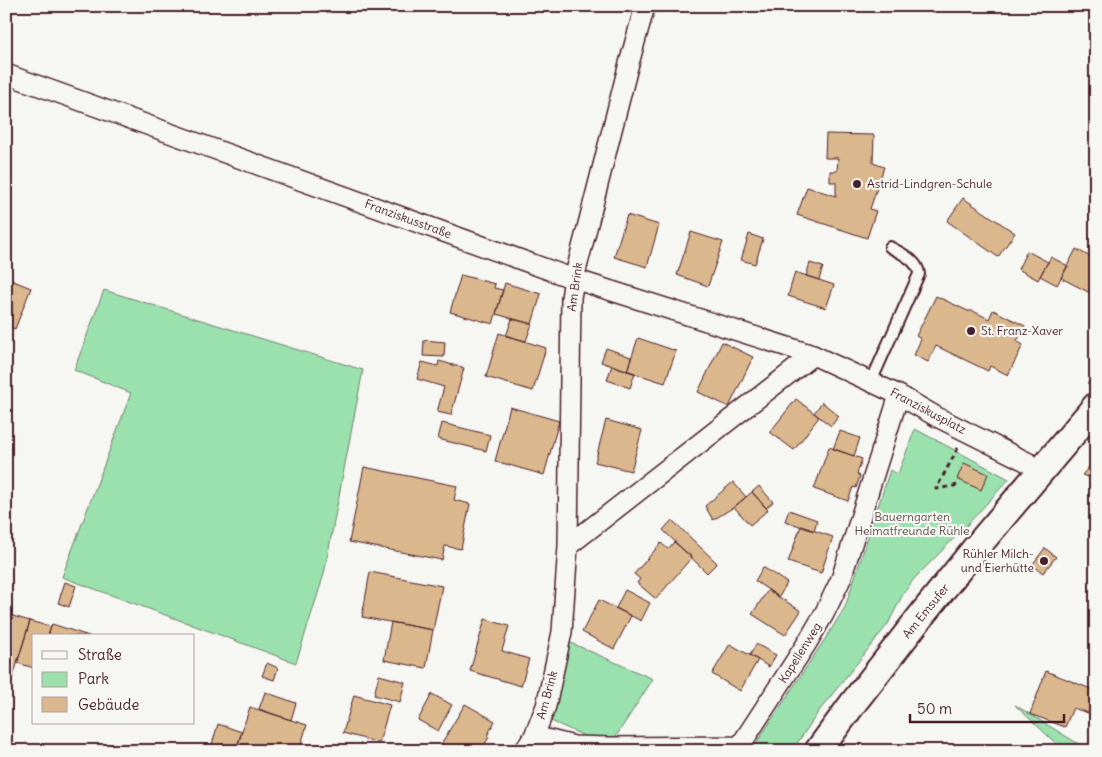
<svg xmlns="http://www.w3.org/2000/svg" width="1102" height="757" viewBox="0 0 1102 757" font-family="Delius,sans-serif">
<rect width="100%" height="100%" fill="#f6f6f2"/>
<filter id="ink" filterUnits="userSpaceOnUse"><feTurbulence type="fractalNoise" baseFrequency=".02" numOctaves="2"/><feDisplacementMap in="SourceGraphic" scale="10" xChannelSelector="R" yChannelSelector="G"/><feConvolveMatrix kernelMatrix="1 2 1 2 8 2 1 2 1" color-interpolation-filters="sRGB"/></filter>
<g filter="url(#ink)">
<path fill="#9ae1ae" stroke="#72806c" d="M104,290l259,80 -39,204 -28,89 -234,-86 69,-184 -57,-23z
M915,429l94,50 -42,46 -54,55 -11,16 -14,28 -69,87 -27,40h-41l78,-118 16,-26 45,-137 8,4z
M569,642l84,37 -44,68 -58,-26z
M1015,705l75,46h-26z"/>
<path fill="#dab78c" stroke="#4a1f2b" d="M826,134l48,1 -1,28 11,4 -14,42 6,2 -9,27 -70,-23 10,-28 29,9v-14h-6v-11h7l1,-13h-13z
M963,198l52,35 -17,24 -51,-36z
M627,215l32,10 -12,42 -33,-10z
M691,232l32,10 -15,44 -31,-11z
M749,234l14,5 -8,25 -14,-4z
M1076,249l20,11v36l-35,-18z
M1027,251l21,11 -10,18 -20,-11z
M1051,257l17,9 -11,19 -17,-9z
M810,263l13,4 -4,13 -13,-4z
M795,272l39,13 -8,23 -38,-12z
M461,275l34,9 -1,4 9,2 -10,34 -43,-12z
M6,278l25,10 -16,41 -9,-3z
M505,283l36,11 -9,30 -36,-10z
M936,296l32,15h5l16,8 4,-9 32,16 -8,15 6,4 -15,30 -18,-9 -2,5 -52,-25 -8,16 -14,-7 7,-16 -5,-3z
M512,319l20,5 -6,17 -20,-5z
M499,333l47,15 -13,43 -47,-14z
M638,338l38,13 -11,32 -38,-12z
M424,340l21,2 -1,15 -21,-1z
M722,342l31,15 -24,50 -31,-15z
M606,348l25,9 -4,14 -26,-9z
M439,361l25,7 -13,47 -14,-3 7,-25 -27,-8 5,-17 16,4z
M612,365l23,8 -5,15 -23,-8z
M796,399l23,18 -25,33 -24,-18z
M822,402l17,14 -8,10 -17,-13z
M510,407l49,14 -15,54 -49,-14z
M606,420l36,10 -11,41 -36,-9z
M442,423l48,12 -4,16 -48,-12z
M840,431l20,7 -6,18 -21,-7z
M829,447l33,12 -5,15 3,2 -4,12 -3,-1 -5,14 -34,-12z
M1096,459v21l-14,-5z
M964,463l24,11 -7,16 -24,-11z
M364,467l93,19 -3,14 16,4 -9,45 -16,-3 -3,14 -93,-18z
M733,482l13,15 -12,10 -21,13 -8,-14z
M759,486l14,16 -7,6 -14,-16z
M752,492l16,18 -18,15 -16,-18z
M789,510l28,10 -3,11 -29,-10z
M672,520l45,43 -10,10 -44,-43z
M801,526l32,11 -12,36 -33,-11z
M674,542l18,15 -36,42 -19,-16 3,-4 -6,-5 27,-31 7,6z
M1045,548l11,9 -13,16 -11,-8z
M763,567l24,16 -8,14 -24,-16z
M370,572l72,14 -9,44 -71,-13z
M65,582l11,4 -7,21 -11,-4z
M625,590l25,13 -9,18 -25,-13z
M768,590l33,21 -16,24 -33,-21z
M599,600l32,16 -17,33 -32,-17z
M6,614l24,7 -17,56 -7,-2z
M485,619l24,7 -7,25 27,8 -8,27 -51,-15z
M30,621l21,6 -3,9h-14v32l-17,-5z
M391,622l42,8 -7,38 -42,-8z
M52,624l37,12h-41z
M730,644l28,16 -18,31 -28,-17z
M756,644l20,11 -7,12 -19,-12z
M267,663l11,5 -4,12 -12,-4z
M1046,671l50,20v55h-4l2,-31 -21,-7 -8,19 -35,-13z
M379,675l26,7 -5,20 -26,-7z
M265,692l31,11 -5,17 -32,-11z
M432,694l20,11 -14,26 -20,-11z
M354,695l36,10 -11,38 -36,-10z
M465,704l30,17 -8,15 2,1 -8,14h-33l-8,-5z
M250,707l57,18 -8,26h-36l-25,-8z
M218,724l24,8 -6,19h-26z"/>
<g fill="none" stroke-linecap="round" stroke-linejoin="round">
<g stroke="#4a1f2b" stroke-width="14">
<path id="lane" d="M871,382l48,-108c-1,-14 -19,-21 -29,-27"/>
</g>
<g stroke="#4a1f2b" stroke-width="22">
<path id="street" d="M6,74l568,205 239,76 86,40 38,22 92,46 11,9
M568,546l245,-191
M534,736l40,10 35,1 131,-1 67,-103 17,-29 17,-35 58,-184
M524,751l10,-15 12,-30 16,-74 6,-86 3,-248 3,-19 54,-212 17,-61"/>
</g>
<g stroke="#4a1f2b" stroke-width="30">
<path id="secondary" d="M818,751l36,-49 71,-91 50,-62 121,-143"/>
</g>
<path stroke="#4a1f2b" stroke-width="3" stroke-dasharray="5 4" stroke-linecap="butt" d="M1088,384l8,-9
M958,448l-22,41 23,-4"/>
<use href="#lane" stroke="#f6f6f2" stroke-width="10"/>
<use href="#street" stroke="#f6f6f2" stroke-width="19"/>
<use href="#secondary" stroke="#f6f6f2" stroke-width="26"/>
</g>
</g>
<g fill="#4a1f2b" stroke="#f6f6f2" stroke-width="2">
<circle cx="857" cy="184" r="5"/>
<circle cx="971" cy="331" r="5"/>
<circle cx="1044" cy="561" r="5"/>
</g>
<g text-anchor="middle" stroke-width="4.5" stroke-linejoin="round" paint-order="stroke">
<g font-size="12" fill="#4a1f2b" stroke="#f6f6f2" text-anchor="start">
<text x="867" y="188">Astrid-Lindgren-Schule</text>
<text x="981" y="335">St. Franz-Xaver</text>
<text x="1034" y="558" text-anchor="end">Rühler Milch-<tspan x="1034" dy="14">und Eierhütte</tspan></text>
</g>
<g font-size="12" fill="#4a1f2b" stroke="#f6f6f2">
<text transform="translate(408 219) rotate(20)" y="4">Franziskusstraße</text>
<text transform="translate(575 287) rotate(-82)" y="4">Am Brink</text>
<text transform="translate(928 411) rotate(28)" y="4">Franziskusplatz</text>
<text transform="translate(926 611) rotate(-51)" y="4">Am Emsufer</text>
<text transform="translate(800 653) rotate(-58)" y="4">Kapellenweg</text>
<text transform="translate(547 695) rotate(-75)" y="4">Am Brink</text>
</g>
<g font-size="12" fill="#5e504c" stroke="#f6f6f2">
<text x="912" y="521">Bauerngarten<tspan x="912" dy="14">Heimatfreunde Rühle</tspan></text>
</g>
</g>
<rect width="1102" height="757" fill="none" stroke="#f6f6f2" stroke-width="25"/>
<rect x="12" y="12" width="1077" height="732" fill="none" stroke="#4a1f2b" stroke-width="2" filter="url(#ink)"/>
<rect x="32" y="634" width="162" height="90" fill="#f6f6f2" stroke="#b1a0a2"/>
<rect x="42" y="651" width="25" height="8" fill="#f6f6f2" stroke="#b1a0a2"/>
<text x="78" y="660" font-size="15" fill="#4a1f2b">Straße</text>
<rect x="42" y="672" width="25" height="15" fill="#9ae1ae" stroke="#b1a0a2"/>
<text x="78" y="684" font-size="15" fill="#4a1f2b">Park</text>
<rect x="42" y="697" width="25" height="15" fill="#dab78c" stroke="#b1a0a2"/>
<text x="78" y="710" font-size="15" fill="#4a1f2b">Gebäude</text>
<path d="M910 714v8h154v-8" fill="none" stroke="#4a1f2b" stroke-width="2.5"/>
<text x="917" y="714" font-size="15" fill="#4a1f2b" stroke="#f6f6f2" stroke-width="4" paint-order="stroke">50 m</text>
</svg>
